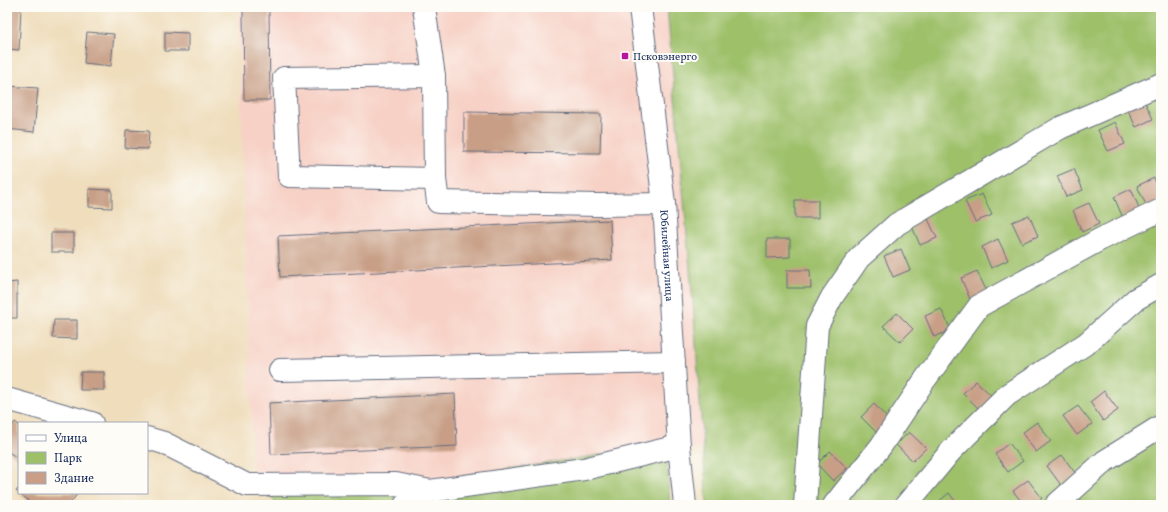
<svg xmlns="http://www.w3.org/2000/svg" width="1168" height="512" viewBox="0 0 1168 512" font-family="Vollkorn,serif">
<rect width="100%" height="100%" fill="#fdfcf7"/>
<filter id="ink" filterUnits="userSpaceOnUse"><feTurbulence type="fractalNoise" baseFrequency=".025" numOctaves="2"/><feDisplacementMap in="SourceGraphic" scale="8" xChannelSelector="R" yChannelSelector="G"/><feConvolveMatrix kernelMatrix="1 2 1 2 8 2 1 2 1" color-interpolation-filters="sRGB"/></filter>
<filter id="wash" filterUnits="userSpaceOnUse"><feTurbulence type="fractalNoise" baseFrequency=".012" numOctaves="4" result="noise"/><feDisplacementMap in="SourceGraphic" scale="16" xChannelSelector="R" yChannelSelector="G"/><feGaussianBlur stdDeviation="0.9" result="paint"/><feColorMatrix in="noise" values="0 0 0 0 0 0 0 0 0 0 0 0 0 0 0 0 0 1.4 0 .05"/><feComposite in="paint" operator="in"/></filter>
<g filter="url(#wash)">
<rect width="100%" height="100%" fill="#efddbb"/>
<path fill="#f7d1c6" d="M238,7h429l27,309 9,133 -90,4 -187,29 -173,-8z"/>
<path fill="#9dc069" stroke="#5c7864" d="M667,7h494v498h-454l-13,-189z
M666,451l4,54h-392l-20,-25 168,2 187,-29z"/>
<g id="blocks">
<path fill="#c89f86" d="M7,7l14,1 -2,42 -12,-1z
M243,10h26l1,90h-26z
M87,32l27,2 -3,32 -27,-3z
M165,32l23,1v18h-23z
M7,86l31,2 -4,44 -27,-3z
M1143,98l10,21 -17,8 -10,-21z
M464,112l137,2 -1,39 -136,-1z
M1115,122l10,22 -17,7 -10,-21z
M126,130l23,1 -1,18 -23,-1z
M1074,169l9,21 -17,7 -9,-21z
M1154,178l7,16v6l-14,7 -10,-21z
M89,189l23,1v18l-23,-1z
M1131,189l9,21 -17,8 -9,-21z
M982,194l10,21 -17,7 -10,-21z
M795,200h23v18h-23z
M1089,203l10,21 -17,8 -9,-22z
M1029,215l9,21 -16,7 -10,-21z
M927,217l10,21 -17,7 -9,-21z
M610,220l2,40 -332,17 -2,-41z
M51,233h23v19h-23z
M767,239h23v18l-23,1z
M998,239l10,21 -17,8 -9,-21z
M901,249l9,21 -17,7 -9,-21z
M787,270h23l1,18h-24z
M977,271l10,21 -17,7 -9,-21z
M17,282v36h-10v-35z
M941,309l10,21 -17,7 -9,-21z
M897,313l16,16 -13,13 -17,-16z
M54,320h23v19l-24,-1z
M81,372h23v18h-24z
M976,381l17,16 -13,13 -17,-17z
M1104,391l14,19 -15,11 -13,-19z
M455,394l2,52 -186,8 -2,-51z
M874,404l16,17 -13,12 -16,-16z
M1078,406l14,18 -15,11 -14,-19z
M15,422l4,3v34l-12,-8v-17z
M1037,422l14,19 -15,11 -14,-19z
M909,432l17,16 -13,13 -17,-16z
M1009,443l14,18 -15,11 -13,-18z
M830,451l17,17 -14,13 -16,-17z
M1062,455l14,19 -15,11 -14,-19z
M1028,480l14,18 -9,7h-9l-11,-14z
M19,488v5h59l-9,12h-45l4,-5 -12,-9z
M949,493l9,12h-25l5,-3z"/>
</g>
</g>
<g filter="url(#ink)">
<use href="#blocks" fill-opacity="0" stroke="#656c7f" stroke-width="1"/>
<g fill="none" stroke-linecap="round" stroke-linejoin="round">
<g stroke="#656c7f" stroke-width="24">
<g id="minor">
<path d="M424,7l10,69 1,103 3,23 160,3 66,-1"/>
<path id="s1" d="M640,7l24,197 15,242 6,59"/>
<path d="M434,76l-150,2 5,98 146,3"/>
<path d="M280,370l394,-8"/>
<path d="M7,399l85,24"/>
<path d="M147,438l17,5 83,42 149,-1 34,7"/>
<path d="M405,505l25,-14 154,-22 95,-23"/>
<path d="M805,505l12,-179 15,-29 27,-39 38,-34 163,-96 101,-44"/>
<path d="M834,505l47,-59 43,-65 55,-75 122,-67 60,-29"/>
<path d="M906,505l45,-54 56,-56 80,-52 49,-44 25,-14"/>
<path d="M1056,505l49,-44 56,-35"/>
</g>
</g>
<use href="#minor" stroke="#fff" stroke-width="22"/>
</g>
</g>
<rect fill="#b5179e" stroke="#fdfcf7" stroke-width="1.5" x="621" y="52" width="8" height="8" rx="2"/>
<g text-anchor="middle" stroke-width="4" stroke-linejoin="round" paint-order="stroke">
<g font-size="11" fill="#1b2f5e" stroke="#fdfcf7" text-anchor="start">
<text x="633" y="60">Псковэнерго</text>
</g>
<g font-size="11" fill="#1b2f5e" stroke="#fdfcf7">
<text dy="4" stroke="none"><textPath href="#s1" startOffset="250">Юбилейная улица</textPath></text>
</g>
</g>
<rect width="1168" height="512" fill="none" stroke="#fdfcf7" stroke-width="24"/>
<rect x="18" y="422" width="130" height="72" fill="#fdfcf7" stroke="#a3aaba"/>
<rect x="26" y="435" width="20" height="6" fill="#ffffff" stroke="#a3aaba"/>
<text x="54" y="442" font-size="12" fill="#1b2f5e">Улица</text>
<rect x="26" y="452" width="20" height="12" fill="#9dc069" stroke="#a3aaba"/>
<text x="54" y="462" font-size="12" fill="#1b2f5e">Парк</text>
<rect x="26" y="472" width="20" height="12" fill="#c89f86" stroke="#a3aaba"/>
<text x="54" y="482" font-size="12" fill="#1b2f5e">Здание</text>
</svg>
